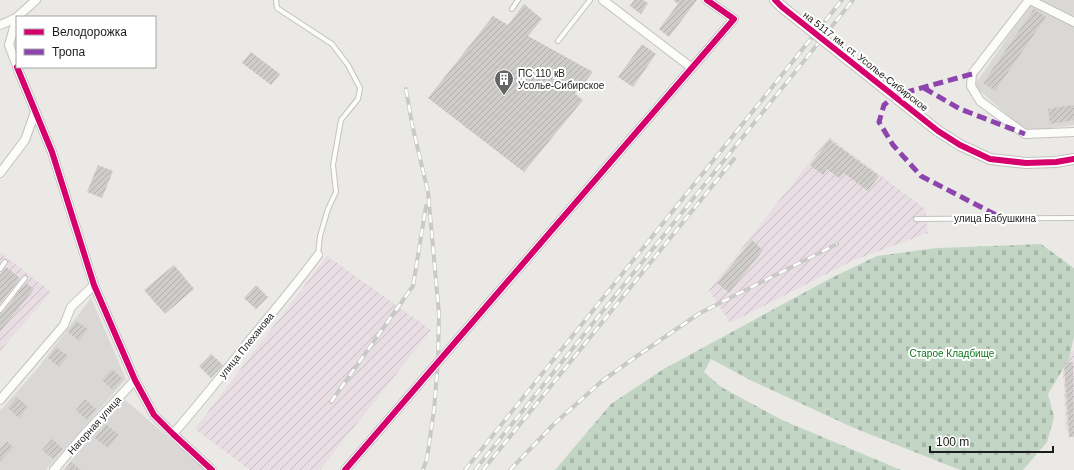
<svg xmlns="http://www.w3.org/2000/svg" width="1074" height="470" viewBox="0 0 1074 470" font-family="Helvetica,sans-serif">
<defs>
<pattern id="industrial-furrows" width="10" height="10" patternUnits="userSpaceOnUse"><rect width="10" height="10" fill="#e8dde3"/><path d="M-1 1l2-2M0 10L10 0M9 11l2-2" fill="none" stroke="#c6bdc2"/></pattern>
<pattern id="cemetery-stones" width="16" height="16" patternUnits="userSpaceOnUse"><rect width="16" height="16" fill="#c3d6c5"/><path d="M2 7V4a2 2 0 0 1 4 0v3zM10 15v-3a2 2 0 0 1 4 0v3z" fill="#a7b7a9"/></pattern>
<pattern id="building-hatch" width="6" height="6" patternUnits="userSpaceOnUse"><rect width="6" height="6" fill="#cfcdca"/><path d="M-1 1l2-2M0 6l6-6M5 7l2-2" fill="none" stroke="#b1afad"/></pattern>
</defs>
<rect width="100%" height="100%" fill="#eae9e5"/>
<path fill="#d9d8d6" d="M1037,0h37v18z
M1030,5l44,21v99l-48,6 -52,-45z
M91,298l35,81 -80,91h-46v-59l38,-43z
M124,399l82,71h-143z"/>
<path fill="url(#industrial-furrows)" d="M829,137l96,72 3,24 -74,27 -124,63 -21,-33z
M0,252l51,40 -51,59z
M327,256l104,74 -111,140h-70l-55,-41z
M1074,351v80h-8l-4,-79z"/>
<path fill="url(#cemetery-stones)" d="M1041,244l33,24v68l-5,23 -21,35 6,23 -7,25 -24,28h-63l-106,-42 -102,-47 -41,-22 -7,13 17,15 61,33 119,50h-346l56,-66 51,-34 169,-92 46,-22 60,-8z"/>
<path fill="url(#building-hatch)" d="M634,0h9l5,3 -7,11 -11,-8z
M673,0h24l-28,37 -10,-8 19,-25z
M524,4l18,15 -14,17 65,36 -18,22 8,6 -59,72 -96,-74 65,-82 15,9z
M1034,9l12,8 -51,74 -12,-8z
M642,44l14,10 -23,33 -15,-10z
M251,52l29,22 -9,11 -29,-22z
M1074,105v15l-24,4 -2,-15z
M830,140l49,36 -11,15 -24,-18 -5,5 -12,-9 -4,6 -13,-10z
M98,165l15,6 -11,27 -15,-6z
M752,240l11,10 -34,43 -12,-10z
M174,265l20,24 -29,25 -21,-24z
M6,267l14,11 -20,26v-29z
M26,283l8,6 -34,43v-19l3,-1z
M256,285l12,12 -12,12 -12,-11z
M76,321l12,8 -9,12 -11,-9z
M56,347l12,9 -9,11 -11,-9z
M211,354l12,11 -12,13 -12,-12z
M1073,362l1,75h-5l-5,-74z
M112,369l11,10 -10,11 -11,-10z
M17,397l11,10 -9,11 -11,-10z
M85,399l11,10 -9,11 -11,-10z
M106,424l13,11 -11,13 -13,-10z
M52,439l11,10 -10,10 -11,-9z
M7,441l6,6 -13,15v-13z
M71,462l10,8h-16z"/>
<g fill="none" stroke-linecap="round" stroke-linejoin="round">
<g stroke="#c3c2c1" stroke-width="6">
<path id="service" d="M276,0l1,8 55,36 16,21 12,23 -2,11 -17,21 -8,45 3,27 -8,17 -8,27 -2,19
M512,9l6,-9
M558,41l32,-41
M916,219l158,-1
M0,269l5,-7
M0,310l25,-32"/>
</g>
<g stroke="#c3c2c1" stroke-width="10">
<path id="minor" d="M603,0l89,68
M1029,0l-57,74 -1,12 9,15 45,33 49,-2
M1030,0l44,22
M17,17l-8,28 8,21
M17,17l19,-17
M0,25l16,-7
M17,67l35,85 42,133 41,95 19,35 19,19 39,36
M0,173l25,-33 10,-28
M0,400l64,-75 7,-18 23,-22
M173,434c26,-30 51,-61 76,-93 23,-28 47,-56 69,-86
M54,470l26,-31 55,-59
M345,470l389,-451 -27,-19"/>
</g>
<g stroke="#c3c2c1" stroke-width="12">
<path id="tertiary" d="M775,0l7,7
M938,131l22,14 30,14 36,4 30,-1 18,-3"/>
</g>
<use href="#service" stroke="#fcfcfb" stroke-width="4"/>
<use href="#minor" stroke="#fcfcfb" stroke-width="8"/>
<use href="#tertiary" stroke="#fcfcfb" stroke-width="10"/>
<g stroke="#c9c9c8" stroke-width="4">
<path id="rail" d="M406,89l6,35 16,68 11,122 -1,47 -4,49 -7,48 -4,12
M331,402l82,-116 13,-80
M465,470l377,-470
M475,470l378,-470
M483,470l251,-311
M510,470l44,-46 48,-43 35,-25 63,-43 137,-69"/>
</g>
<use href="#rail" stroke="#fff" stroke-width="2.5" stroke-dasharray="8" stroke-linecap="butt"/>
<g stroke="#c3c2c1" stroke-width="12" stroke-linecap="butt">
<path id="tertiary-bridge" d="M782,7l156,124"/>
</g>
<use href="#tertiary-bridge" stroke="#fcfcfb" stroke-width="10"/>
<path stroke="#8e44ad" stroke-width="5" stroke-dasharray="10 5" stroke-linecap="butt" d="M972,74l-76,21 -12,10 -5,17 14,23 28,31 81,42
M924,88l36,21 65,25"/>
<g stroke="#fff" stroke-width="8">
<path id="cycleway" d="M775,0l7,7 156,124 22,14 30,14 36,4 30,-1 18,-3
M17,67l35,85 42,133 41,95 19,35 19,19 39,36
M345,470l389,-451 -27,-19"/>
</g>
<use href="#cycleway" stroke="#d6006c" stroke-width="6"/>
</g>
<defs>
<g id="building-pin" transform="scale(1)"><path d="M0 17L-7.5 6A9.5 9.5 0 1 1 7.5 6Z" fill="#646462" stroke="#fff"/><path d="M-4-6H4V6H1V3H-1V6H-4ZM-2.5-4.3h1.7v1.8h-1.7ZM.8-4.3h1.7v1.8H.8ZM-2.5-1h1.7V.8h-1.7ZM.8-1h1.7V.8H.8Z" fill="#fff"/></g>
</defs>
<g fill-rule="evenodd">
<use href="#building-pin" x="504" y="79"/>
</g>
<g text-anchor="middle" stroke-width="4" stroke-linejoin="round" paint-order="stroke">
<g font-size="10" fill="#1c1c1c" stroke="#fff">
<text transform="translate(866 61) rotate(38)" y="4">на 5117 км. ст. Усолье-Сибирское</text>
<text x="995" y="222">улица Бабушкина</text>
<text transform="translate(246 345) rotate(-51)" y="4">улица Плеханова</text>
<text transform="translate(94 425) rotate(-48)" y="4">Нагорная улица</text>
</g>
<g font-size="10" fill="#1c1c1c" stroke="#fff" text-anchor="start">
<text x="518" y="77">ПС 110 кВ<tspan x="518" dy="12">Усолье-Сибирское</tspan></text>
</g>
<g font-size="10" fill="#0d771c" stroke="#fff">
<text x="952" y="357">Старое Кладбище</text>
</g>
</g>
<rect x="16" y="16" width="140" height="52" fill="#ffffff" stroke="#a4a4a4"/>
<rect x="24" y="29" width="20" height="6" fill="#d6006c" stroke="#a4a4a4"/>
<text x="52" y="36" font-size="12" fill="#1c1c1c">Велодорожка</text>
<rect x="24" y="49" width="20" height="6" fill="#8e44ad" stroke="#a4a4a4"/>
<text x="52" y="56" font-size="12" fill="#1c1c1c">Тропа</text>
<path d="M930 446v6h123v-6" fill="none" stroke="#1c1c1c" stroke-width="2"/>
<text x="936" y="446" font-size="12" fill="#1c1c1c" stroke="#ffffff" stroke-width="3" paint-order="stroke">100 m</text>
</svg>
